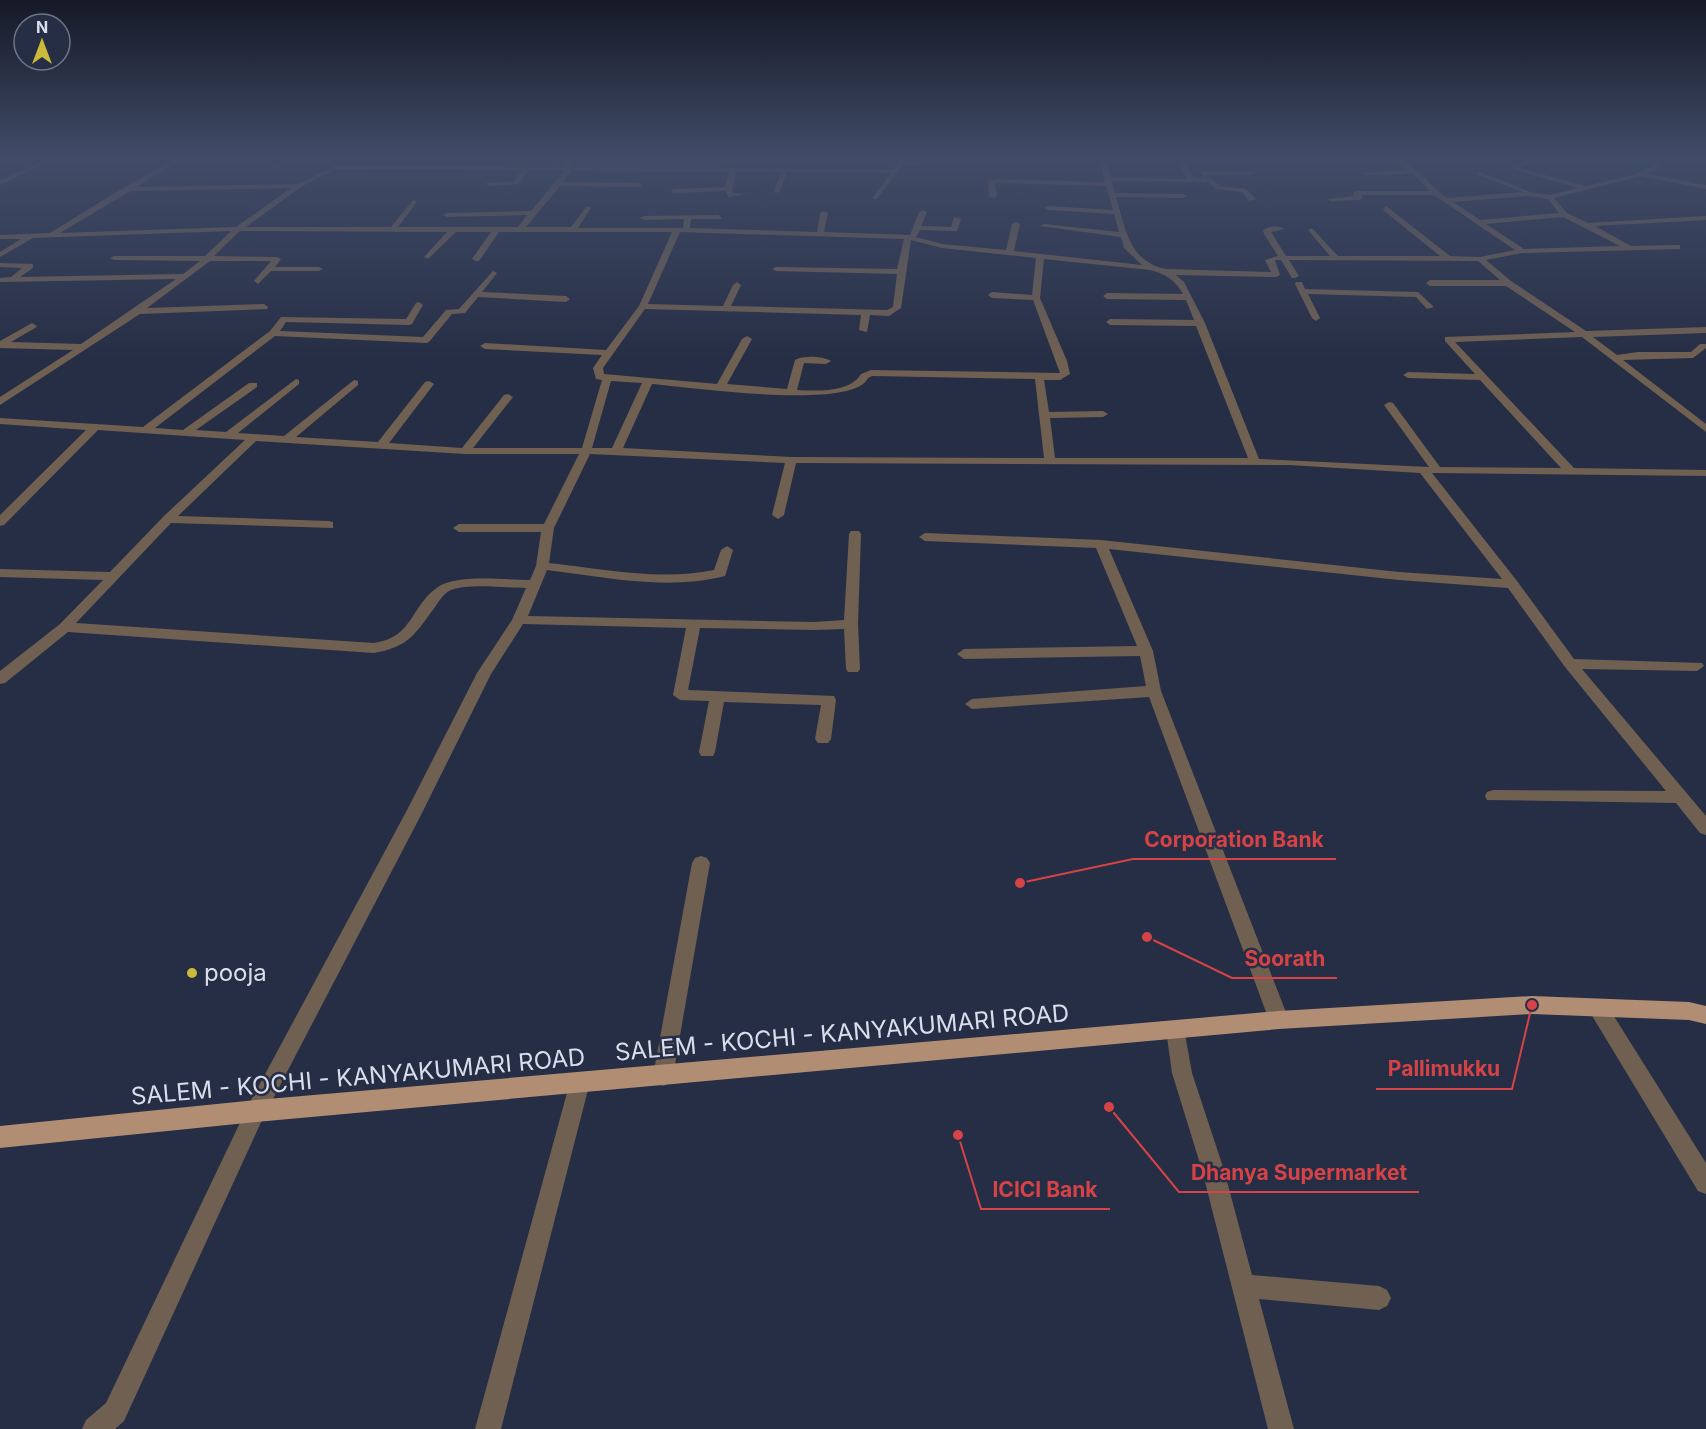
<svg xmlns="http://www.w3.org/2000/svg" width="1706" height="1429" viewBox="0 0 1706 1429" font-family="Inter,sans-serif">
<rect width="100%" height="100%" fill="#262e45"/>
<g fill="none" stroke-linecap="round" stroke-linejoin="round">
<path fill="#706052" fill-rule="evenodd" d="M48,159h7l-55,26v-5z
M175,159h7l-45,28 161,-3 37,-19 230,2 -1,-6 3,-2 5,8 322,2 7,-10h6l-1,2 97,-2 -3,2 -97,4 -27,35 -4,-2 19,-25 -104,-1 -7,19 -3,2 -3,-2 7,-19h-45l-4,21 14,1 -17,3 -4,-6 -51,2 -3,-2 3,-2 51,-2 4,-15 -158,-1 -8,11 76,1 3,2 -3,2 -79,-1 -34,41h45l16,-21 4,2 -13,20h105l1,-9 -40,1 -4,-2 4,-2 75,-1 3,4h-31l-1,9 127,4 3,-19 4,-2 4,2 -4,19 86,3 9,-23 4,-2 4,2 -6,14 30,1 3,-10 7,2 -4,12 -37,-1 -4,7 26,7 64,6 6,-26 4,-2 4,2 -6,27 128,14 -18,-17 -3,-11 -81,-11 4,-2 75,8 -5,-18 -66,-4 -4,-2 4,-2 65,4 -7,-24 -111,-3 2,13 -4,2 -4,-2 -1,-15 8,-2 109,3 -6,-23h6l6,18 76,2 -10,-20h6l11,19h11l-5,-5 3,-2 51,1 -2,3h-44l-3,3 7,1 8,7 26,3 10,10 -7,2 -7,-9 -26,-3 -8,-7 -96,-1 3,12 68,1 4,2 -4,2 -67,-1c9,30 13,65 50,72l105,3 -6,-12 13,-4 -14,-22 -1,-4c5,-4 17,-5 22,-1l-14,3 15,24h44l-22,-26 4,-2 26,28h102l-57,-46 3,-4 64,50 30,1 35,-7 -81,-55h-73l2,3 -4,2 -28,1 -4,-2 27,-3 -1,-3 3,-2h74l-17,-17 -47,1 -3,-2 44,-3 -17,-11c24,0 39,27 57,39l76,-6 -47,-18 2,-3 52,21 20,3 28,-7 -65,-19v-3l17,-7h8l-19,9 67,18 46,-11 23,-10 -19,-6 27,5v2l-15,8 58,11v4l-65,-13 -87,22 13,15 21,10 118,-7v4l-111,6 36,20 46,-1h3v4l-158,4 -36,7 25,21 75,50 120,-4v6l-113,4 24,18 21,-3h53l9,-8h6v4l-13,10 -70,2 83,64v8l-124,-95 -127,5 119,126 132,2v6l-274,-3 85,108 57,78 128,4 2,3 -7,5 -115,-2 124,147v19l-6,-2 -24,-30 -189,-3 -2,-4 2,-4 6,-2 173,1 -101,-124 -57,-79 -109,-8 -290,-31 44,102 8,40 128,329 -3,7 -7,2 -7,-2 -3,-7 -120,-323 -177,12 -7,-5 7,-5 174,-13 -6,-30 -176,3 -7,-5 7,-5 173,-3 -41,-98 -171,-7 -6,-4 6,-4 176,7 298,32 103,7 -82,-106 -131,-8 -493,-2 -12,52 -6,4 -6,-4 13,-52 -195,-9 -36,74 -5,35c54,6 111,18 165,7l7,-20 6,-4 6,4 -7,23 -1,3c-59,15 -120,1 -178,-6l-19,46 286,6 30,-2 5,-86 2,-3h8l2,3 -3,90 2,45 -2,3h-10l-2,-3 -2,-40 -30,1 -114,-2 -12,62 146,6 2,4 -5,39 -3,4h-10l-3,-4 6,-34 -97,-3 -9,50 -2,4h-12l-2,-4 10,-51 -29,-1 -7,-5 13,-67 -163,-4 -32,50 -70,141 -158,303 -139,303 -9,8h-33l4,-9 20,-17 143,-299 157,-292 71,-139 35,-53 14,-32c-21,0 -56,-5 -75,2 -7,3 -12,11 -16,17 -20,27 -26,40 -61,46l-306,-21 -63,51 -5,1v-13l60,-47 43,-44 -103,-3v-8l110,3 54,-56 81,-76 -147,-10 -94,95 -4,1v-11l86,-85 -86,-6v-6l143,9 127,-96 11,-14 125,2 10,-16 3,-1 4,3 -11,19 -3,1 -123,-3 -6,9 143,6 23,-27 13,-1 34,-38 4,2 -15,19 84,4 4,3 -4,3 -88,-5 -13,16 -13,1 -23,28 -3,1 -151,-7 -120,92 28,2 66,-47h8v4l-61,43 30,2 70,-53 3,1v4l-61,49 46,3 70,-56 4,1v4l-62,52 82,5 47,-60 4,-1 5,3 -45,59 73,5 42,-53 4,-1 5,3 -40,51h109l20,-68 -6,-1 -3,-11 9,-13 -117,-6 -5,-3 5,-3 121,7 33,-44 33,-74h-173l-20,29h-3l-4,-2 19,-27h-35l-28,27 -4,-2 23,-25 -207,-1 -26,25 63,1 4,2 -6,8h44l4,2 -4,2h-48l-13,13 -4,-3 17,-20h-61l-63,47 117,-4 4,3 -1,2 -127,5 -140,91v-8l73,-47 -73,-2v-7l32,-18 5,3 -2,2 -24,14 70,2 95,-65 -176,3v-4l11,-1 11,-9 -22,-1v-4l33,1v4l-13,9 163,-3 17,-13 -86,-1 -4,-2 4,-2h91l26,-25 -198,7 -33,19v-5l21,-13h-21v-4l50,-2 73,-45zM336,169l186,1 -8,11 -28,2 2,3 30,-2 11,-14 35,1 -33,40 -84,2 -4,2 4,2 80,-2 -9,12h-120l19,-25 -4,-2 -22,27h-145l55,-40zM291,188l-55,39 -176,6 70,-42zM1528,196l20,3 11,14 -79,7 -27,-18zM1563,217l57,29 -96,3 -38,-25zM680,232l224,7 -7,30 -121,-2 -4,2 4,2 121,3 -4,33 -6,3 -156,-4 10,-21 -4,-3 -4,3 -10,21 -75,-2zM911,240l31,8 94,10 -4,37 -40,-3 -4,3 4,3 41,2 27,73 -189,-3 -10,4c-11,19 -45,17 -64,16l7,-27 22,1 5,-3c-8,-5 -28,-6 -36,-1l-8,29 -60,-5 25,-45 -5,-3 -5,3 -25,45 -113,-10 -1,-6 42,-59 216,6 -2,15 8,2 3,-17 19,1 12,-8zM1044,259l106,11c16,4 25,10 33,24l-76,-1 -4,3 4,3 79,1 8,20 -84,-1 -4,3 4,3 86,1 52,132h-193l-5,-40 53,-1 5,-3 -5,-3 -54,1 -5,-32h16l10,-6 -3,-13 -27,-63zM1275,260h6l11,18h3l4,-2 -10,-16 189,1 22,19h-70l-4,3 4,3h76l69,46 -130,5v4l30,33 -67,-2 -5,3 5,3 72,2 81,88 -121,-1 -47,-64 -4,-1 -5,3 45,62 -170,-8 -54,-136 -21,-41 -8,-7 100,2 4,-2zM872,376l163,3 9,79 -253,-1 -168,-9 29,-64c36,3 202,27 216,-6zM611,381l31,2 -30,65h-20zM256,441l209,13h114l-35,70h-85l-6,4 6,4h82l-5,34 -6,14c-24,0 -73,-6 -92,7 -28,19 -24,50 -64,56l-298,-20 95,-100 162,5v-6l-4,-1 -151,-5z
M285,159h7l-15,9h-4v-2z
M1302,159h7l2,2 -3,2z
M1296,282h6l3,7 113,3 16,15 -7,2 -11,-12 -108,-3 12,24 -4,3 -4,-3 -17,-34z
M701,856l6,2 3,5 -37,213 -3,7 -7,3 -7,-3 -3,-7 39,-213 3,-5z
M1598,999l7,3 101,161v31l-8,-3 -107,-177 -3,-6 3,-6z
M1176,1021l7,2 9,50 32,97 28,105 127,11 8,4 4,8 -4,8 -8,4 -120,-11 35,130h-26l-66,-259 -30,-97 -6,-43 3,-7z
M580,1072l7,3 3,7 -89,347h-26l95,-347 3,-7z"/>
<path fill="#b18e73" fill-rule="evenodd" d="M1532,996l157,6 17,4v18l-17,-4 -157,-6 -253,15 -1023,93 -256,26v-22l256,-26 1023,-89z"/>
</g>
<linearGradient id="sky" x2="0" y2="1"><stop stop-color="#151926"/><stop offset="0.44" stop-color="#414c68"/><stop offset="1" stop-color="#414c68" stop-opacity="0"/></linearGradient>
<rect width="1706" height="359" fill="url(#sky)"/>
<circle fill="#ccb939" stroke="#262e45" stroke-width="2" cx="192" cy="973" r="6"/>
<g text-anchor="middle" stroke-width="5" stroke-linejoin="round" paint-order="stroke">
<g font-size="24" fill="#d9deed" stroke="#262e45" text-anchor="start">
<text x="204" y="981">pooja</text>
</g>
<g font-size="24" fill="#d9deed" stroke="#262e45">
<text transform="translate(842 1033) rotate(-5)" y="8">SALEM - KOCHI - KANYAKUMARI ROAD</text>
<text transform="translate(358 1077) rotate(-5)" y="8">SALEM - KOCHI - KANYAKUMARI ROAD</text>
</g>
</g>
<path fill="none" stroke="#d64346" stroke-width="2" d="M1020 883L1133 859H1336M1147 937L1232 978H1337M1532 1005L1512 1089H1376M1109 1107L1179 1192H1419M958 1135L981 1209H1110"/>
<g fill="#d64346" stroke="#262e45" stroke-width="2">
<circle cx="1020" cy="883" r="6"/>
<circle cx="1147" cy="937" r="6"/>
<circle cx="1532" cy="1005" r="6"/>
<circle cx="1109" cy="1107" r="6"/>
<circle cx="958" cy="1135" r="6"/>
</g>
<g font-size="21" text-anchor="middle" font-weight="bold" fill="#d64346" stroke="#262e45" stroke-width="5" stroke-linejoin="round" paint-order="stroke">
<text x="1234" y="847">Corporation Bank</text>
<text x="1285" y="966">Soorath</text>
<text x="1444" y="1076">Pallimukku</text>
<text x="1299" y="1180">Dhanya Supermarket</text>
<text x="1045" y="1197">ICICI Bank</text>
</g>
<g transform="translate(42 42)"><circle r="28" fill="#262e45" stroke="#6e7488" stroke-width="1.5"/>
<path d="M0-4.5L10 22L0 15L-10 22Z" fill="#ccb939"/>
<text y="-9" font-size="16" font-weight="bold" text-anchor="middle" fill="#d9deed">N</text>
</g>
</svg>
